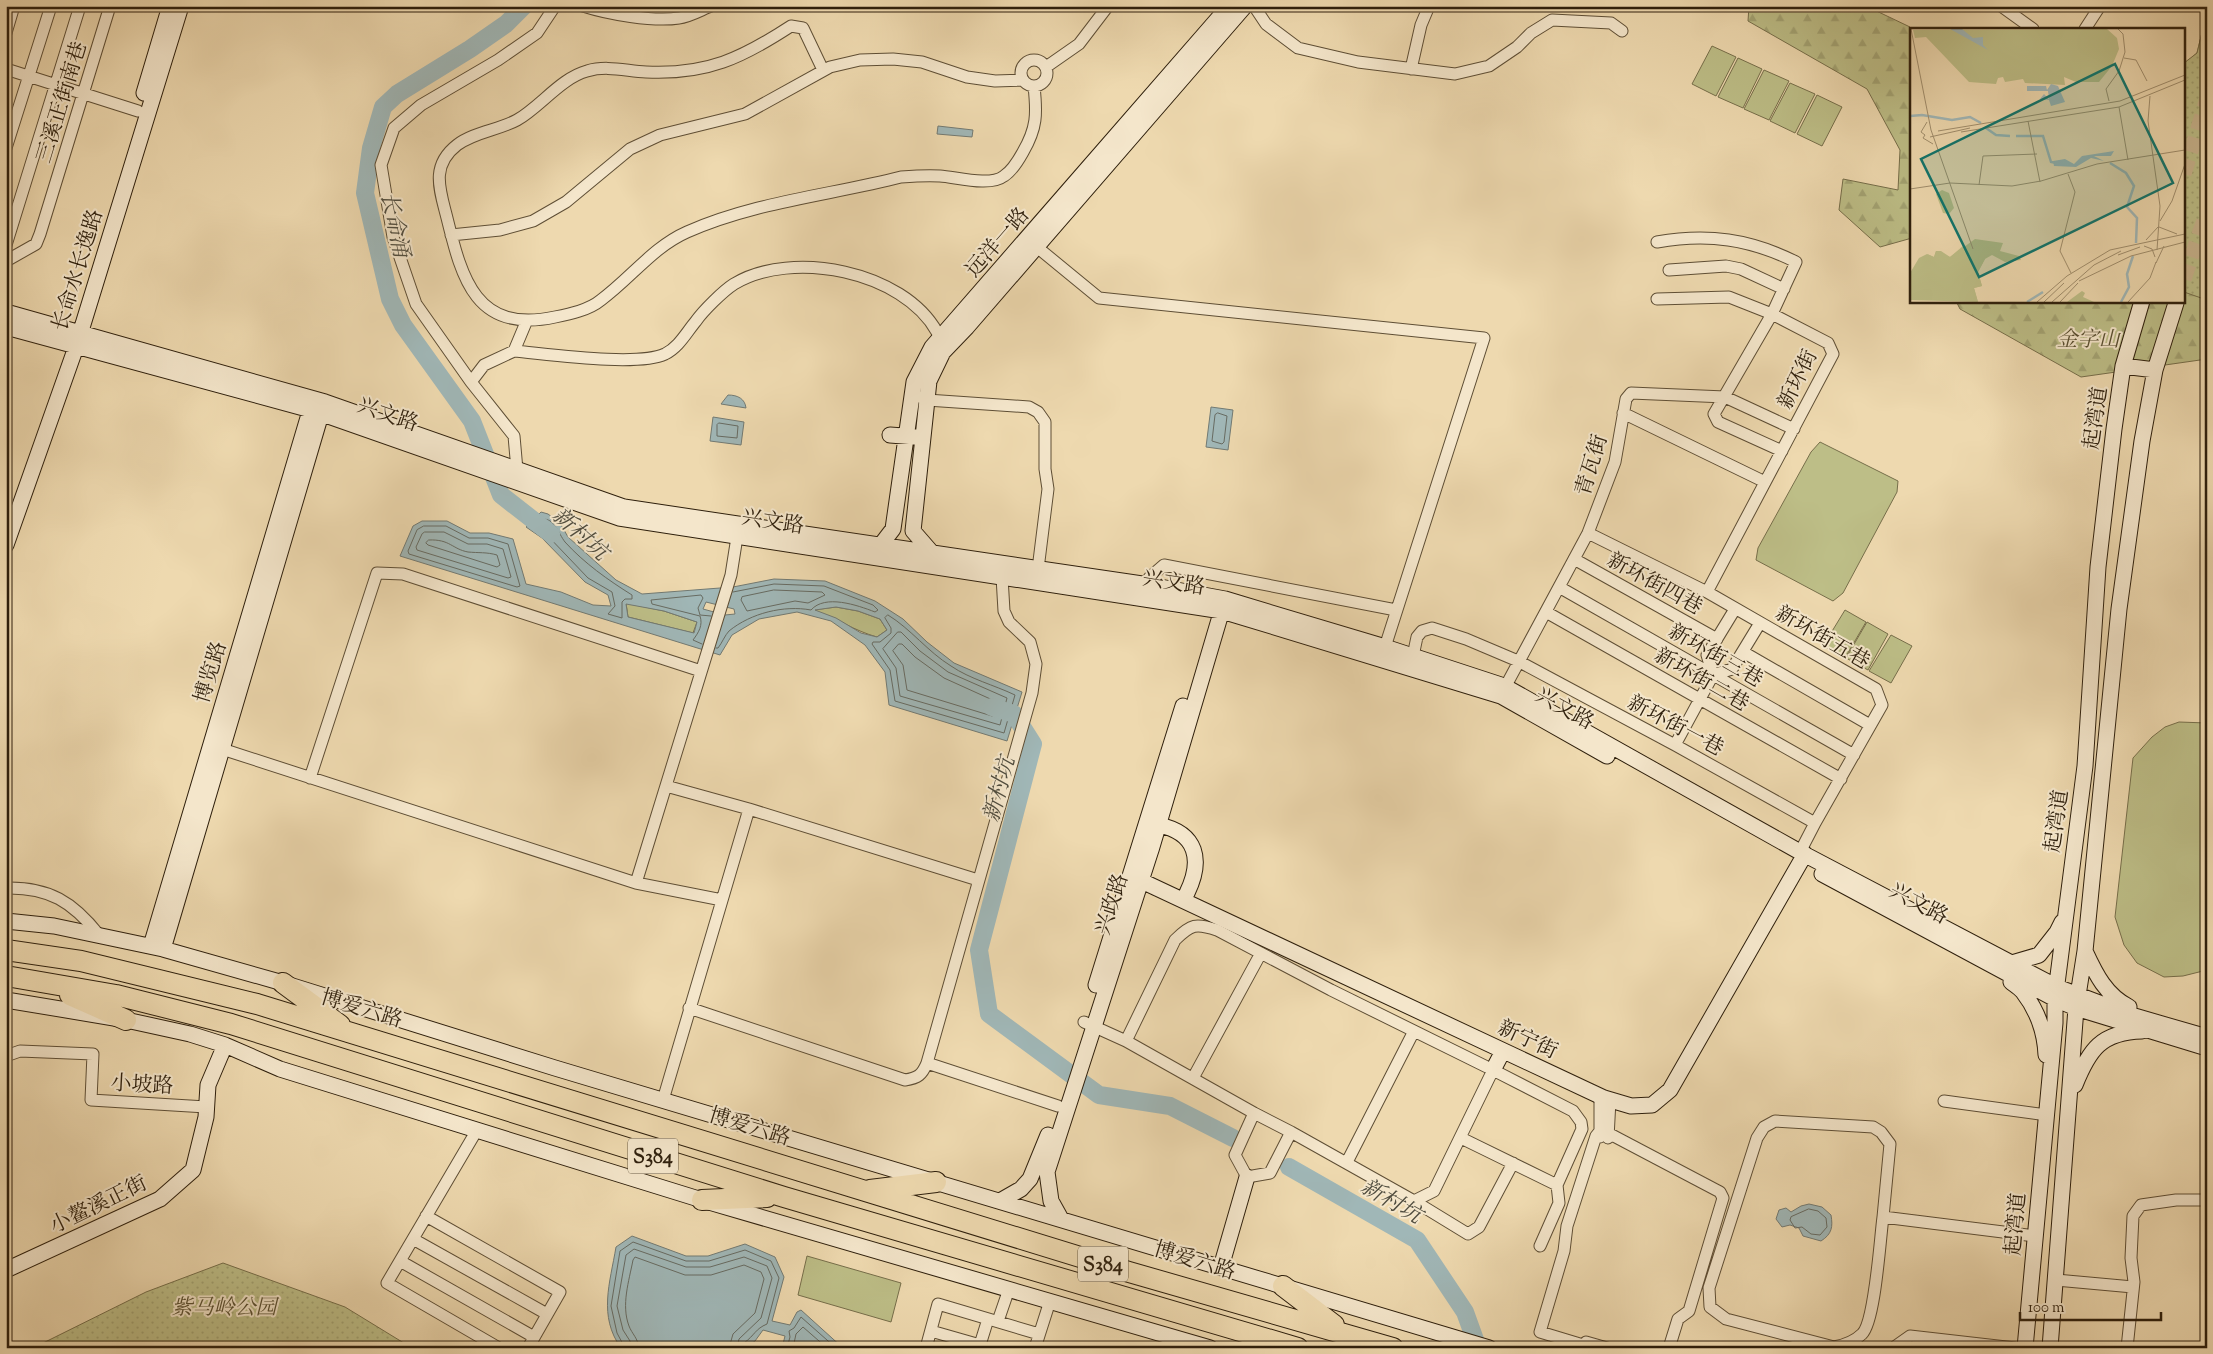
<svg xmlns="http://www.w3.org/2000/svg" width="2213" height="1354" viewBox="0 0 2213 1354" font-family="'Sorts Mill Goudy','Noto Serif SC',serif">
<defs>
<pattern id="forest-firs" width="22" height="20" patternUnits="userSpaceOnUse" patternTransform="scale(1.25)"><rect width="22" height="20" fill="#bdbe87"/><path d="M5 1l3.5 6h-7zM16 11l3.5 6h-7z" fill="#a3a373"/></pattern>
<pattern id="park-dots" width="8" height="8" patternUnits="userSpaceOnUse" patternTransform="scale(1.25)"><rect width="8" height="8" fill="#bdbe87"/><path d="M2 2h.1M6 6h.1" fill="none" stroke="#a3a373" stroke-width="1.8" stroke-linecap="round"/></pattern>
</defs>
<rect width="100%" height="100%" fill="#eed9af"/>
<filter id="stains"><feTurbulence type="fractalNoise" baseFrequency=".004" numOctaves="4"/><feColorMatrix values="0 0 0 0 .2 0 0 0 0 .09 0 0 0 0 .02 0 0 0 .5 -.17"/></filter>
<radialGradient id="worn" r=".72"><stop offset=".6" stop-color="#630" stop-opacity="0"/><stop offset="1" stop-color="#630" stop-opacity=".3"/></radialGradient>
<path fill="#bdbe87" stroke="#766e4a" d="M1712,46l24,11 -20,39 -24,-12z
M1738,58l24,11 -19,39 -25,-11z
M1764,70l25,11 -20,39 -25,-11z
M1790,83l25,11 -20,39 -25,-12z
M1817,95l25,12 -20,39 -25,-12z
M1820,442l78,39 -1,11 -54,101 -10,8 -77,-41 2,-12 53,-96z
M626,603l38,8 33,11 -4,11 -65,-16z
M836,607l22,4 22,8 7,11 -10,7c-22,-6 -41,-19 -64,-27z
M1845,610l21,12 -21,36 -22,-12z
M1867,622l21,12 -20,36 -22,-12z
M1891,635l21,11 -21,37 -22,-12z
M2179,722l28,1v247l-24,6 -19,1 -27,-14 -13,-18 -9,-28 18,-159 19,-21 13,-10z
M807,1256l94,27 -10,39 -93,-27z"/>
<path fill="url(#forest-firs)" stroke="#766e4a" d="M1749,6h117l44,21 2,3v208l-32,9 -41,-37 4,-31 55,11 2,-40 -33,-61 -119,-68z
M2207,12v347l-126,18 -121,-68 -4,-8h228v-237l13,-11z"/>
<path fill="url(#park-dots)" stroke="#766e4a" d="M2207,12v295l-3,-8 -20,-7v-229l13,-10z
M223,1263l122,44 67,41h-379l113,-56z"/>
<path fill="#a0b7b7" stroke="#727a73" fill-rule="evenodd" d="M938,126l35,4 -1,7 -35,-3z
M728,395c10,0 17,4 18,13l-25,-4z
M1211,407l22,3 -5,40 -22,-3z
M713,417l31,5 -3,23 -31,-4z
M541,512l7,2 12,9 8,14 48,43 26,14 91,-7 41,-8 51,2 50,20 28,18 24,23 27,21 68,29 -15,49 -118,-36 -4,-33 -20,-27 -34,-24 -34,-9 -38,7 -27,16 -12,20 -320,-99 13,-30 9,-5h25l23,12h19l24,6 13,45 35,8 32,13 18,1 -3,-11 -23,-13 -43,-44 -16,-11zM706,602l28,7 1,5 -10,1 -22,-6zM626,604l38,7 33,11 -3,11 -66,-16zM836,607l22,4 22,8 7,11 -10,7 -16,-4 -25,-15 -21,-8z
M1809,1204l13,3 9,8c2,12 1,19 -10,26l-18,-5 -4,-8 -9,-3 -8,2 -6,-8 3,-9 7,-2 5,4 10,-6z
M632,1236l54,20h22l37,-12 30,13 9,20 -12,44 18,4 7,-13 4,-2 42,38h-61l3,-12 -22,-6 -8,11 -10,7h-124c-23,-32 -11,-65 -5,-101z"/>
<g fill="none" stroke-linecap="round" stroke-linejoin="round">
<path stroke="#676b62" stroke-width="1" d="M1218,413l9,3 -3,26 -2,2 -10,-3 3,-26z
M719,423l19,3 -1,12 -20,-2v-11z
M542,519c13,-1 16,14 23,23 19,21 43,38 67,53v4h-7l-3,3v16l-14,-4 7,-8 -3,-14 -24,-14 -42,-44 -10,-7 -1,-3z
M424,526h22l23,12h19l20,6 12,42 -3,1 -108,-33 -1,-3 9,-21z
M425,532h19l24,12h19l16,5 8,28 -3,1 -91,-28 -1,-3 6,-13z
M429,540c21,-1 23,9 39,12 10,1 19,0 29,3l3,10 -3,2 -69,-22 -2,-2z
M774,590l48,2 3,3 -17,8 -13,-2 -48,10 -6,-11 1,-3z
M888,615c23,14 40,37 63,51 19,13 43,19 64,29l-11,38 -109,-32 -5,-31 -18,-26 1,-2h7l11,-9v-5l-6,-10z
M898,632h3l19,19 28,21 59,26 -7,27 -100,-29 -4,-28 -13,-19z
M702,644l-9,-4c6,-8 10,-15 7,-24l-48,-12 -1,-4 50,-5 2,3 -5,10 2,7 11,1
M899,644h3l13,13 29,21 53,24 -2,13 -3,1 -85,-26 -4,-25 -10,-14z
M716,648h2c4,-5 7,-13 11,-17 22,-18 55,-26 82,-21 14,-16 46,-5 64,2l3,-2 -5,-5 -49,-19 -50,-2 -41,8
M1809,1209l9,2 8,7 1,9 -7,8 -9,-1 -9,-7 -7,1 -5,-8 1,-3z
M625,1348l-8,-15 -6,-27 9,-55 13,-9 53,19h23l36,-11 26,11 8,17 -12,46c-12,5 -12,11 -23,19l-1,5
M631,1348l-1,-7 -7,-11 -6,-24 9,-51 8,-6 52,18h24l34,-10 23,9 5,12 -11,40 -22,21 -2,9
M639,1348c-1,-10 -7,-14 -10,-22 -8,-21 0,-45 4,-66l2,-3 50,18h26l33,-10 17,7 3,7 -9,34 -22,21 -4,14
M787,1348l3,-11 -1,-6 5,-3 7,-11 35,31
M793,1348l3,-14 7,-7 24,21"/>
<path stroke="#a0b7b7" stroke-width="18" d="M524,6l-18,18 -36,25 -73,45 -14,13 -12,41 -6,45 25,106 13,26 69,96 29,74 50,39
M992,707l22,7 19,30 -54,206 10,64 110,81 71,11 63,32
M1289,1167l128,73 48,72 13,36"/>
<path stroke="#c8b48e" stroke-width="15" stroke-dasharray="15 8" stroke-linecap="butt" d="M2184,174l23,-75
M2184,279l23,-68"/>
<g stroke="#5e4e35" stroke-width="13">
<path id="street" d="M583,6c25,8 70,16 96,12 10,-1 22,-8 32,-12
M1254,6l12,18 32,24 60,14 97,12 34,-8 28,-19 14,-14 21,-13 59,3 11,8
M2001,6l32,23
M2085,29l15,-23
M6,33l8,-27
M1021 73a13 13 0 1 1 26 0a13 13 0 1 1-26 0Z
M1046,67l33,-23 29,-38
M6,69l132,42
M1411,69l10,-44 8,-19
M823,70l-20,-42 -12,-2c-49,32 -84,49 -145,46 -20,-1 -39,-7 -59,-1 -26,7 -47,36 -70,49 -18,10 -43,12 -60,25 -27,21 -17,45 -10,73 15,61 29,116 108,99 15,-3 34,-7 46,-17 30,-22 52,-53 86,-68 67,-30 144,-37 214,-55 13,-1 26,-2 39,-1 16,1 50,11 64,0 8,-5 14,-15 19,-24 14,-24 14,-38 11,-66
M6,148l45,-142
M451,235l49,-5 33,-9 33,-19 64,-53 30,-14 85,-21 85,-47 30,-7 33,-1 29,3 45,15 28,4 28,-1
M1657,242c51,-9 93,-3 139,20l-24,52 -58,100 4,8 64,29
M1032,243l67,55 385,40 -99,309
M6,245l74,-239
M6,261l30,-17 4,-10 70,-228
M1669,270l57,-4 15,3 43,20
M1657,299l72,-2 43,17 56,29 5,11 -126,238
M514,351c34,3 123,16 151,3 14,-7 21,-21 31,-33 7,-10 27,-30 38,-37 58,-35 169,-13 203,48
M471,382l13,-17 30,-14 13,-31
M920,397l7,3 102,7 9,5 7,10v47l3,20 -10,80
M1623,413l142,69
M517,470l-3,-34 -43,-54 -55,-78 -23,-67 -12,-72 13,-37 27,-23 77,-45 39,-27 18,-27
M1588,533l119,59 169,97 6,16 -67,118 -15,29
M1574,559l143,80
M1149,585v-7l15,-13 232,45
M1559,587l295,168
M1546,612l295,167
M1743,652l127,73
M1413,656l4,-19 5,-6 10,-3 34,11 52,22 157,84 140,78
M1713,675l-6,-20 28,-46
M1502,693l86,-160 27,-71 11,-63 5,-6 94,4 69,32
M1675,745l38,-70 19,-6 28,-46
M222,749l414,134 86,17
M310,778l67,-205 26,1 298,97
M666,786l83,23 229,71
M636,883l95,-308 6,-38
M6,888c43,-1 67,14 93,47
M689,1008l216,72c13,-2 17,-5 22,-17l131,43
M1084,1022l42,19 128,72 -19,42 12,22 23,-4 21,-41 123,69 20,-10 59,-121 -162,-80 -114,-60c-21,-7 -26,-6 -42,10l-49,101
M6,1056l14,-5 73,3 -2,46 115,7
M927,1063l105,-370 4,-29 -6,-22 -21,-20 -5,-11 -2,-34
M1493,1070l80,41 8,11 1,7 -25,56 2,18 -19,43
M1193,1078l68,-125
M663,1100l86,-291
M1944,1101l103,14
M1254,1113l37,19
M477,1130l-90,153 112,65
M1600,1137v-41
M1461,1138l96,47
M1608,1138l2,-38
M1347,1162l67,-131
M1414,1201l54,33 11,-7 34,-64
M426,1216l134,76 -32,56
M1883,1217c-3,22 -8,105 -21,117 -8,8 -17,11 -28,13l-108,-28 -16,-12 -1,-19 48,-150 7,-11 11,-6 98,6 8,5 9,12 -7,73 152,19
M413,1239l134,75
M400,1261l134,76
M2056,1280l77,7
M998,1321l11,-32
M931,1331l49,14
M1586,1342l21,6
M926,1348l12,-44 101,30
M979,1348l9,-29
M1035,1348l15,-47
M1593,1348l-53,-16 24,-81 3,-25 29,-90 4,-5 8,2 112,59 3,6 -34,113 -11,8 -9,29
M1893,1348l17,-12 105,12
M2127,1348l7,-66 -3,-24 2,-42 8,-11 35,-5h31"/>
</g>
<g stroke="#2e1f0c" stroke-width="17">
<path id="secondary" d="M144,93l26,-87
M6,312l319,90 299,105 525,78 76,14 160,48 119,39 296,166 257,135 74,28 76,22
M6,327l305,83 308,108 603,93 279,85 106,60
M2123,366l32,4
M890,435l26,2
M6,545l70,-198 105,-341
M880,546l13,-17 21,-147 18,-35 297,-341
M933,554l-20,-23 16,-150 14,-29 24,-25 278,-321
M1159,825c38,8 44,35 28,68
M1822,874l233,125 21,9 131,40
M1131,876l473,222 27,8 21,-1 18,-15 135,-236
M6,921l48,5 109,23 120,34 272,85 934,280
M151,946l162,-545
M163,949l161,-545
M2085,951c11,24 21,44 44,56
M2012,963l27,-8 18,-23 5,-10
M2011,982c4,3 9,6 12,10 14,18 22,40 23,63
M1096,985l87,-279
M6,1000l120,20 64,14 35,11 55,24 422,131 508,148
M1493,1070l10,-19
M2075,1085c14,-35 26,-53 67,-54
M1000,1201l21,-12 9,-10 18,-44
M1061,1219l-10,-18 -4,-29 104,-322 73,-247
M1221,1267l26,-90
M6,1270l154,-71 33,-29 13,-53 2,-32 17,-40
M2025,1348l30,-325v-24l30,-233 13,-199 16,-138 9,-63 19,-65
M2050,1348l26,-340 9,-57 34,-342 23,-168 13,-71 21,-67"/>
</g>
<g stroke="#2e1f0c" stroke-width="22">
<path id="highway" d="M6,950l75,11 176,43 872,268 264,76
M6,976l110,19 115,29 553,173 514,151
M283,983l57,42
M70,995l56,25
M870,1190l66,-8
M702,1200l65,-3
M1283,1286l51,39"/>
</g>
<use href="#street" stroke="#f4e6cb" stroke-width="11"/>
<use href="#secondary" stroke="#f4e6cb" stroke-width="15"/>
<use href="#highway" stroke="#eed9af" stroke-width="20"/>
</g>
<g text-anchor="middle" stroke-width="4" stroke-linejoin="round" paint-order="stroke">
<g fill="#f4e6cb" stroke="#695b45" stroke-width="1">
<rect x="628" y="1138.5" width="50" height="35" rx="4"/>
<rect x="1078" y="1246.5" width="50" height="35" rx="4"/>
</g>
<g font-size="20" font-weight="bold" fill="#2e1f0c">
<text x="653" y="1163">S384</text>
<text x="1103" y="1271">S384</text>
</g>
<g font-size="21" fill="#2e1f0c" stroke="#f4e6cb">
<text transform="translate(61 102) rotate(-73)" y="7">三溪正街南巷</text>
<text transform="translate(997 242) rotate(-49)" y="7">远洋一路</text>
<text transform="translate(77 270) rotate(-73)" y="7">长命水长逸路</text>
<text transform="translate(1797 379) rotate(-64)" y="7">新环街</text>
<text transform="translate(388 414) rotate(19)" y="7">兴文路</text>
<text transform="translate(2095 418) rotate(-82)" y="7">起湾道</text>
<text transform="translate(1591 465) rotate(-73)" y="7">青瓦街</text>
<text transform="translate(773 521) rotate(9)" y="7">兴文路</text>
<text transform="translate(1174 582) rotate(9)" y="7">兴文路</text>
<text transform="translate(1655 583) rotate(29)" y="7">新环街四巷</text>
<text transform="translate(1823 637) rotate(30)" y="7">新环街五巷</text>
<text transform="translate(1716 655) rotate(30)" y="7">新环街三巷</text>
<text transform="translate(210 672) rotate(-73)" y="7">博览路</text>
<text transform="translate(1702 679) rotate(30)" y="7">新环街二巷</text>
<text transform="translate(1565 708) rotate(29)" y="7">兴文路</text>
<text transform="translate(1676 725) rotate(28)" y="7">新环街一巷</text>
<text transform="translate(2056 821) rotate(-82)" y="7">起湾道</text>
<text transform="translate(1919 903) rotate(28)" y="7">兴文路</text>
<text transform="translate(1111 904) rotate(-72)" y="7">兴政路</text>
<text transform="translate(362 1008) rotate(17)" y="7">博爱六路</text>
<text transform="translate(1528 1039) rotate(25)" y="7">新宁街</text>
<text transform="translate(142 1084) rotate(3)" y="7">小坡路</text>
<text transform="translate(750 1126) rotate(17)" y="7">博爱六路</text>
<text transform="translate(98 1204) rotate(-26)" y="7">小鳌溪正街</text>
<text transform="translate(2015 1224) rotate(-85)" y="7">起湾道</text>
<text transform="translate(1195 1260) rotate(17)" y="7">博爱六路</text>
</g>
<g font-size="21" font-style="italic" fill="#594f31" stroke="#f4e6cb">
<text x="2088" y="346">金字山</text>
<text x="224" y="1314">紫马岭公园</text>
</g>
<g font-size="22" font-style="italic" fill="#504d3f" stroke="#f4e6cb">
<text transform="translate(396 224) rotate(78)" y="8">长命涌</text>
<text transform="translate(581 533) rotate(42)" y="8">新村坑</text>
<text transform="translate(998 789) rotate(-75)" y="8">新村坑</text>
<text transform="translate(1392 1200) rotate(30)" y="8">新村坑</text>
</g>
</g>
<g transform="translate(1910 28)">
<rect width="275" height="275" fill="#eed9af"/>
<path d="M32,162l7,3 5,15 -5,6 -6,-1 -7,-19z" fill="#bdbe87"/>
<path d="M65,211l28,4 -3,8 19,5 2,4 -16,2 -13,-7 -7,4 -7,13 4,14 -8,2 4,14 -51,-48 7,3 2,-6h5l9,6zM172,263l3,2 -2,4 11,5h-27z" fill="#bdbe87"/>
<path d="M197,1l10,9 2,11 -7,17 -13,16h-23l-12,-5 1,8 -40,-2 -2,-4 -18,3 -2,-5 -5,1 -2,6 -27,-2 -43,-45 -11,1 -2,-8zM53,218l4,5 17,-2 1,10 -7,13 4,14 -8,2 4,14 -68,-2v-27l9,-15 8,-4 7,3 2,-6 14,6z" fill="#bdbe87"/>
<path d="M40,1h12l11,9 10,-1v8l5,5zM141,56l7,2 7,16 -14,4 -2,-6 -9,-1 4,-5 5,5 -1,-8h-21v-5h19l1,4zM204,123l-3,5h-17l10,5 -13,-3 -15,9 -22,-1 -1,-5 12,-2 9,5 8,-8z" fill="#a0b7b7"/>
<path fill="none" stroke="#a0b7b7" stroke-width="2.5" d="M0,88l12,-1 30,5 18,-3 11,6M76,100l10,7 14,1M106,108h27l8,26 5,1M200,135l16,10 8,13 -7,21 10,11 -1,25M117,274l16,-10M211,274l8,-15 -2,-13 6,-18"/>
<path fill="none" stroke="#a18f6e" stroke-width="1" d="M1,1l20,101 42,119M214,30l12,2 11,21M240,68l-2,25 12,85 -3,44M199,73l-3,-12 13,-18 6,-19 -2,-18 -5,-5M209,79l9,53M118,93l12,61M17,94l-6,10 4,3 -2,3 10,6M28,103l182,-30 65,-26M51,104l158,-25 66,-27M20,109l40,-9M158,146l7,18 -15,59 11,22M69,157l4,-29 54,-2M0,161l40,-6 62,3 29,-5 56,-17 88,-14M250,193l12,-20 13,-37M249,199l18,7M236,212l12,-13M234,218l8,3 3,8M208,227l22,-8M246,235l8,-17M169,253l52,-25 54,-14M127,274l30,-26 43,-26 75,-16M134,274l20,-19M142,274l42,-37 27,-14M150,274l18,-19M218,274l22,-24 6,-16"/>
<path fill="#0f766e" fill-opacity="0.15" stroke="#0f766e" stroke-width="2.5" d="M205,36l58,119 -194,94 -58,-118z"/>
<rect width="275" height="275" fill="none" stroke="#2e1f0c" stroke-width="2.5"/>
</g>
<rect width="2213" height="1354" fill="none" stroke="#eed9af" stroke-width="25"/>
<rect x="8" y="8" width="2198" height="1339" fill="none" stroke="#2e1f0c" stroke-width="2.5"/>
<rect x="12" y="12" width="2188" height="1329" fill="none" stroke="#2e1f0c"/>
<path d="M2020 1312v8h141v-8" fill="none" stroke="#2e1f0c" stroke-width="2.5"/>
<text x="2028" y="1312" font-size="15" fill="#2e1f0c" stroke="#f4e6cb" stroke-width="4" paint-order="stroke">100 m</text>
<rect width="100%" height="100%" filter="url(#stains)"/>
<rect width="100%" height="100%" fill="url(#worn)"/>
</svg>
